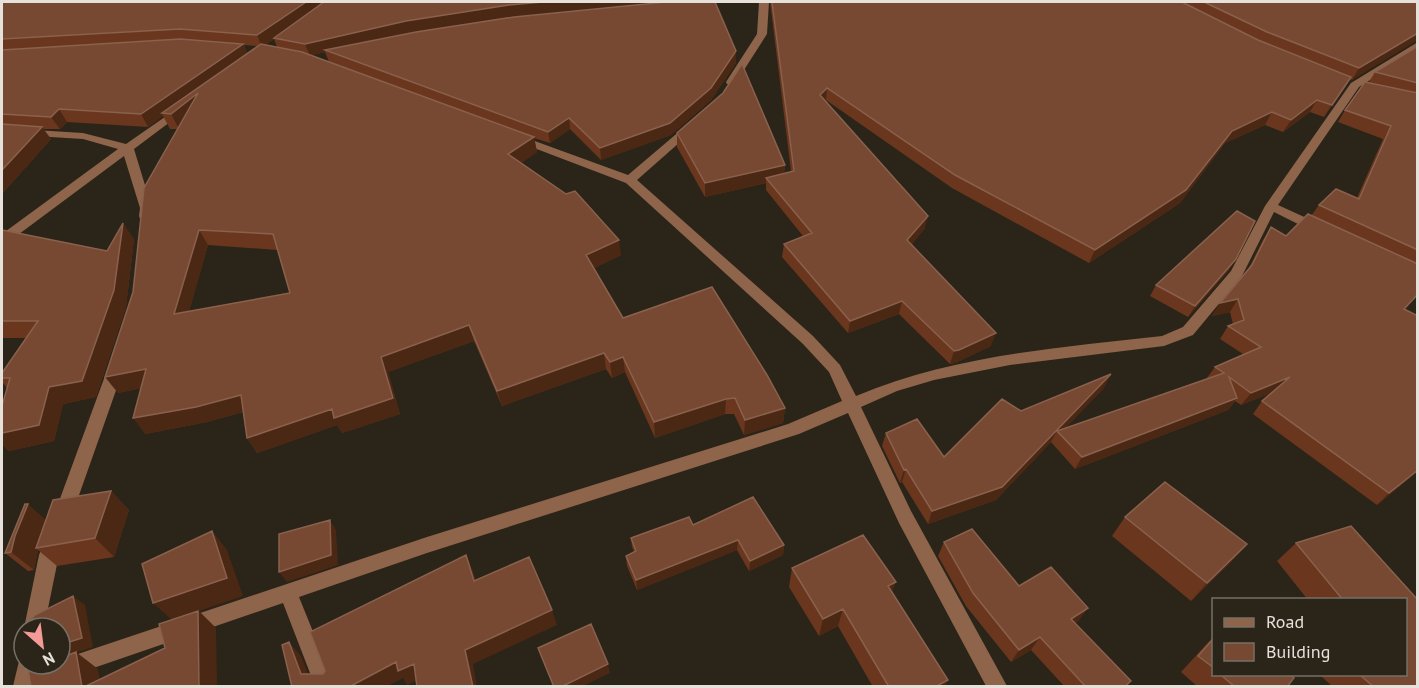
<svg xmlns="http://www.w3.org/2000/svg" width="1419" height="688" viewBox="0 0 1419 688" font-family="'PT Sans',sans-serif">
<rect width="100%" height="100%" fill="#2b2419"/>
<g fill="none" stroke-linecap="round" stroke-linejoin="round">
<path fill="#8e644a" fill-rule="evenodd" d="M759,2h10l-2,32 -32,50h-8l-1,-2 31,-48z
M1418,42v8l-59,37 -81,118 46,21 2,3 -2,3h-10l-40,-20 -32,64 -49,59 -29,11 -154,19 -76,15 -37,11 -36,16 50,104 96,175h-21l-87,-163 -51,-110 -49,21 -372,119 -128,44 36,89h-20l-32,-83 -242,83h-28l7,-29 4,-2v9h13v3l10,-3h13v-4l367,-123 361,-113 54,-23 -13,-29 -26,-28 -177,-161 -113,-43v-4h8l107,39 60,-51h8v4l-59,52 176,156 27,29 16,31c97,-41 202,-48 306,-60l21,-9 48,-56 34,-65 86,-123z
M182,105l6,3 -2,2 -52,39 18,59 -2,11h-10l-1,-3 1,-8 -16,-52 -117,87 -5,1v-10l116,-85 -35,-10 -81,-5v-6l81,5 43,11z
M117,359l5,2 3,4 -53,150 -3,5 -6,3 -6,-3 -3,-5 55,-150 3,-4z
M53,532l6,2 3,6 -18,88h-20l15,-73 8,-21z"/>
</g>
<path fill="#6a371e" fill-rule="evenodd" d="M2,2l509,15 225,46 -25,37 -40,35 -70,25 -31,-31 -20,14 -16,-5 3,14 -16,11 100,92 -27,13 29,50 162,90 -2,15 -39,12 -10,-21h-9l-70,24 -30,-66 -13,6 -6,-9 -104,37 -28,-65 -86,31 12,42 -58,19 -5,-8 -80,28 -10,-15 -4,-26 -36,10 -62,12 -4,-46 -23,5 15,-101 44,-163h-7l-7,-13 -15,11 -81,-5 -7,7h-17l8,10 -49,55zM274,39l3,8 -12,-2zM244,45l13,1 -10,7zM325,52l4,10 -17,-7zM208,245l70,5 12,43 -101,18z
M770,2h648l-66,78 -2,-1 -26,38 -14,-5 -27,20 -18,-7 -40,18 -45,60 -91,60 -137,-75 -126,-88h-1l100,128 -13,16 79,102 -36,17 -5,1 -51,-50 -51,19 -66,-76 2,-13 19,-8 -37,-46v-7l-61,14 -28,-50v-14l108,32 -1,8 7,-2z
M1418,46v249l-13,14 13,7v155l-41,34 -124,-91 9,-13 9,-8 -30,12 -6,-4 -7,9 -153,59 -24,-27 -55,58 -68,24 -26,-42 -2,1 -18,-37 4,-13 58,24 77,-46 83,-23 -39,40 141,-49 9,-12 28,-13 -23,-15 8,-13 5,-2 -3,-12 -18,4 8,-13 28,-33 15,-30 8,-13 15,9 25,-20 8,-11 38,-7 26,-59 -45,-17 7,-12 24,-28 6,-10z
M2,230l105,21 27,-12 -8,68 -30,90 -33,7 -9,37 -45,10 -7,-7v-38l5,-18 -5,-6v-9l24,-35h-24z
M1229,270l-41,47 -38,-21 6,-11z
M111,491l18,19 -15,47 -57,9 -19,-16 -4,20 -6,1 -23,-18 41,-33z
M1125,517l122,27 -17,19 -39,38 -79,-65z
M693,525l91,20 -1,10 -34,16 -12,-21 -100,40 -10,-24 -1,-10 8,-4 -2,-5 -1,-9z
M944,542l75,44 69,22 -10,13 -3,2 56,58 -5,6h-61l-34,-37 -20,12 -45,-56 -28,-50z
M1296,543l120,55 2,-1v90h-85l-13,-12h86v-75h-98l-31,-39z
M792,568l100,25 56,87 -4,7h-71l-35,-61 -19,10 -30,-49z
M1214,636v39h76l-3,12h-89l-17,-15z"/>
<path fill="#4b2814" d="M306,2h21l-65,45 -5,-12z
M543,2h113l-145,15 -186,33v2l-15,4 -5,-12 101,-23 103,-16z
M1418,33v7l-66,40 7,-12z
M243,44l6,12 -87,57 1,3 -15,11 -7,-13z
M736,51v12l-25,37 -40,35 -70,25 -1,-12z
M1351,77l-7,12 -20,28 8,-12z
M827,88l-1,12 -7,7 1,-12z
M198,93l-19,36 -8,-15z
M1317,100l-7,12 -27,20 8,-12z
M59,109l8,13 -7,7 -9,-12z
M1272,112l-7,13 -40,18 -45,60 -91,60 6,-13 137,-119z
M569,118l1,11 -20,14 -2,-11z
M42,127l9,12 -49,55v-24z
M534,137l3,15 -26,18 -3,-16z
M785,165l-2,15 -17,-2v5l-61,14v-14z
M928,216l-3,12 -20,25 2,-13z
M123,223l11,16 -8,68 -30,90 -33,7 -9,37 -45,10 -7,-7v-11z
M199,230l9,15 -24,85 -10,-16z
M619,240l2,15 -32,16 -3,-16z
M1236,259l-7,11 -41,47 7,-11z
M1238,299l-8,13 -18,4 8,-13z
M902,301l-3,13 -51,19 2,-12z
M469,325l5,16 -86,31 12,42 -58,19 -5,-8 -80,28 -10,-15 134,-81z
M996,333l-5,13 -36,17 -5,1 4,-13z
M604,353l2,16 -104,37 -5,-15z
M623,357l2,15 -13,6 -2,-16z
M146,369l12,16 -40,8 -13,-16z
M1111,374l-7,14 -44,46 -3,-3 -6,11 -55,58 -68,24 4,-13z
M1290,377l-10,13 -39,15 10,-12z
M241,395l9,15 -43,12 -62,12 -12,-16z
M1237,398l-9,12 -153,59 7,-12z
M726,399l-1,15 -70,24 -1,-16z
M785,408l-2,15 -39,12 1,-15z
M906,469l-4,13 -2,1 4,-13z
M1418,470v1l-41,34 12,-12z
M111,491l18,19 -15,47 -19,-19z
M28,504l21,19 -13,25 2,2 -4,20 -23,-18 4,-16z
M330,520l6,10 2,35 -51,17 -8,-10z
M212,531l15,19 16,46 -44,15 17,17 1,59h-18l-27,-67 -19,-17z
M738,540l-1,10 -100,40 -1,-10z
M1247,544l-17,19 -39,38 16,-18z
M784,545l-1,10 -34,16 1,-10z
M466,555l7,16 8,26 -7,-16z
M896,582l-7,18 -1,-14z
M73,596l12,9 8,42 -33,11v-13z
M1088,608l-10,13 -16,11 9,-13z
M843,609l-5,17 -19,10 4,-17z
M552,610l5,15 -84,39 4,23h-4l-8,-37z
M1040,637l-9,13 -20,12 8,-12z
M289,642l12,14 12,31 -12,-13z
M76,652l22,17 3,18h-19z
M396,662l18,2 9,14 -16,7 -4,-7 -17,9h-37z
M608,664l2,9 -29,14h-20z
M948,680l-4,7h-9z"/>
<path fill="#784932" stroke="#89614d" stroke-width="1.5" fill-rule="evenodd" d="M2,2h304l-49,33 -77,-6 -178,10z
M324,2h219l-34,3 -103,16 -101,23 -31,-6z
M666,2h49l21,49 -25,37 -41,35 -70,25 -31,-30 -21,14 -223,-82 91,-18 98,-15z
M772,2h410l76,38 93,37 -19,28 -15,-5 -26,20 -19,-8 -40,19 -46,59 -91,60 -140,-75 -128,-87 -7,7 108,121 -21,24 89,93 -37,17 -5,1 -52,-50 -52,20 -66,-77 28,-11 -46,-55 28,-7z
M1204,2h214v31l-59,35 -92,-36z
M180,39l63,5 -102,70 -82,-5 -8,8 -49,-3v-64z
M261,44l41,8 232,85 -26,17 58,40 9,-3 44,49 -33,15 37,63 89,-31 55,88 18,33 -40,12 -10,-22 -9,1 -72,23 -31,-65 -13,5 -6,-9 -107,38 -28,-66 -88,32 12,41 -59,20 -2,-9 -85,29 -6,-43 -45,12 -63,11 13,-49 -41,8 28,-85 11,-104 54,-95 -27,21 -9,-1zM199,230l74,4 17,59 -116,21z
M1418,46v37l-43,-11z
M742,64l43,101 -80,18 -28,-50 46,-40z
M1365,82l53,11v157l-99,-45 17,-16 23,10 32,-73 -46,-16z
M2,124l40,3 -40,43z
M1237,211l18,10 -19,38 -41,47 -39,-21z
M1308,214l110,50v30l-14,15 14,7v154l-29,23 -127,-92 28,-24 -39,16 -22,-16 8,21 -155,59 -25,-26 167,-58 -9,-6 46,-20 -33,-21 16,-6 -6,-21 -18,4 32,-38 19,-38 15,9z
M123,223l-9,67 -32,91 -33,6 -10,38 -37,8v-27l8,-28h-8v-5l36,-52h-36v-91l105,21z
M1111,374l-109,113 -70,24 -26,-42 -2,1 -18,-37 31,-14 27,38 58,-58 19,12z
M1165,482l82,62 -40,39 -82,-66z
M111,491l-16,47 -59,10 17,-48z
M753,497l31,48 -34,16 -12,-21 -102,40 -10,-24 10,-5 -5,-13 58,-21 4,8z
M25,504h3l-13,32 -4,16 -6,1z
M330,520l1,35 -52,17v-38z
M1351,526l66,73h1v88h-44l-14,-12h46v-75h-63l-47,-57z
M972,529l47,57 32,-19 37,41 -17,11 60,62 -7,6h-38l-46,-50 -21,13 -46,-57 -29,-51z
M212,531l15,47 -74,25 -11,-39z
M863,535l33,47 -8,4 60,94 -13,7h-46l-46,-78 -20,10 -31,-51z
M466,555l8,26 55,-24 23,53 -87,40 8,37h-56l-3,-23 -16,7 -2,-9 -47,25h-57l-10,-42 7,-3 12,32h22l2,-3 -15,-39z
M73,596l9,42 -22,7v-17h-28l-2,-7 5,-6z
M198,611l1,76h-115l81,-39 -6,-24z
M591,624l17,40 -47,23h-7l-16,-39z
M1214,638v30l-16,-12z
M76,652l6,35h-51l-3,-19 13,-4h19v-6z
M1221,675h69l4,3 -7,9h-52z"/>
<rect width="1419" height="688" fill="none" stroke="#e6e1da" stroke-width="6"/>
<rect x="1212" y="598" width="195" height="78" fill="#2b2419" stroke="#767066" stroke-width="1.5"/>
<rect x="1224" y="618" width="30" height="9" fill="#8e644a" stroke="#767066" stroke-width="1.5"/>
<text x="1266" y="628" font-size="18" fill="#e6e1da">Road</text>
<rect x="1224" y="643" width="30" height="18" fill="#784932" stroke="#767066" stroke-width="1.5"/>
<text x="1266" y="658" font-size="18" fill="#e6e1da">Building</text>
<g transform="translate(42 646) rotate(152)"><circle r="28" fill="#2b2419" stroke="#767066" stroke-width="1.5"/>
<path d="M0-4.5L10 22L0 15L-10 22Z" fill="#f59b97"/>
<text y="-9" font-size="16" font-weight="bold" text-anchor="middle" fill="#e6e1da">N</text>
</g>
</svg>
